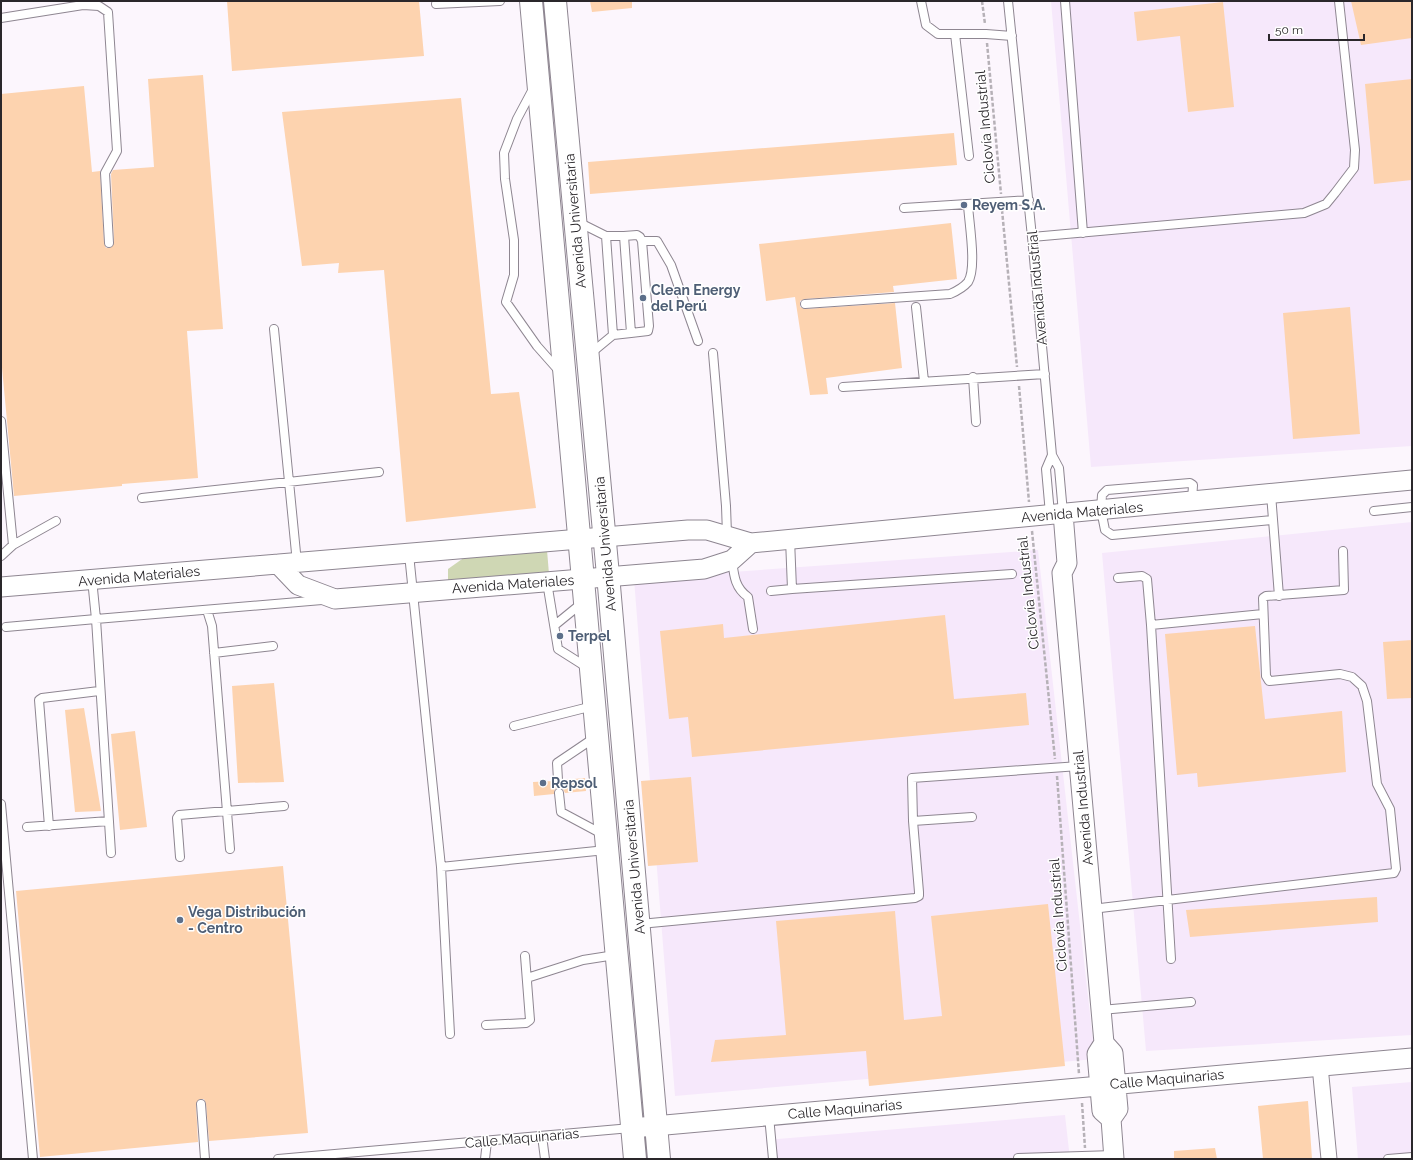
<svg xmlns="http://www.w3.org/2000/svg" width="1413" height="1160" viewBox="0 0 1413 1160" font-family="Raleway,sans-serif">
<rect width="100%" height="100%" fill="#fcf6fd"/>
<path fill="#f6e8fb" d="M1051,1h361v445l-321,21z
M1412,522v513l-266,16 -44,-498z
M1038,550l57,509 -420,37 -41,-517z
M1412,1082v77h-54l-6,-72z
M1065,1115l5,44h-301l-3,-19z"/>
<path fill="#cfd7b4" d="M547,550l2,24 -101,6v-11l17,-12z"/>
<path fill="#fdd3af" d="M227,1h192l5,55 -192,15z
M590,1h42v7l-40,4z
M1351,1h61v37l-51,7z
M1223,2l11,105 -46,5 -8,-76 -43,5 -3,-29z
M203,75l20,254 -36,2 11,147 -76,6v2l-108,10 -13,-139v-263l83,-8 8,86 8,-1 4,72 2,5h4l4,-5 -3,-69 2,-4 41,-3 -6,-88z
M1412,79v101l-38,4 -9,-100z
M461,98l30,296 28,-2 17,116 -130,14 -22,-252 -46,3 1,-10 -37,3 -20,-154z
M954,133l3,32 -367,29 -2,-32z
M951,223l6,56 -64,7 1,6 -89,7 -5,2v6l5,2 90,-6 7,65 -76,10 2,16 -18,1 -15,-98 -29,4 -7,-57z
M1350,307l10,127 -67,5 -10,-126z
M945,615l9,84 72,-6 3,32 -337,32 -4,-40 -19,2 -9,-88 63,-7 1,14z
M1255,626l10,93 77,-8 4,61 -148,15 -1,-14 -20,2 -12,-141z
M1412,640v58l-25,1 -4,-57z
M274,683l10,99 -46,1 -6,-97z
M84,708l17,103 -26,1 -10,-102z
M135,731l12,96 -27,3 -9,-96z
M691,777l7,85 -50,4 -7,-85z
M585,778l1,13 -21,2 -2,-4 -4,-1 -4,1 -1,5 -20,2 -1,-14 20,-1 2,4h4l4,-5z
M283,866l25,267 -99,8 -3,-37 -2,-5h-4l-4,5 2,38 -158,15 -24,-266z
M1377,897l1,25 -188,15 -4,-27z
M1048,904l17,162 -196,20 -3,-35 -155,11 4,-22 71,-5 -10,-114 119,-10 9,109 38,-4 -11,-100z
M1308,1101l4,58h-49l-5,-53z
M1215,1148l2,11h-43v-8z"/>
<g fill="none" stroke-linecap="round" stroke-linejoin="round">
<g stroke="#8e8691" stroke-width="10">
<path id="service" d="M921,1l5,24 12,9h48l26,2
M1008,1l24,236 20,218 7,13 4,45
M1065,1l18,232
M436,4l64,-3
M1,18l82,-13 16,1 9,6 9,139 -12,22 4,70
M955,34l14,122
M533,89l-16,30 -13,34 1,26 9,61v35l-8,27 31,44 23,26
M904,208l125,-8
M578,222l28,14 7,99 -23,19
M606,236h18l7,97 -18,2
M624,236l13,-1 3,2 2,4 7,85 -1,5 -17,2
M1032,237l272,-24 22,-9 9,-11 19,-25 1,-18 -16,-149
M642,241h15l14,24 27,76
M805,304l145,-10c7,-3 13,-6 18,-12 9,-14 1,-59 0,-77
M916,307l8,74
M274,329l23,234
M713,353l13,153 1,28
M973,377l3,45
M843,387l202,-13
M1,421l12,124
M1271,494l8,102
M142,498l237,-26
M1192,501l1,-16 -3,-2 -83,7 -5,5 -1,15 4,20 7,5 161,-15
M1374,511l38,-4
M1050,514l-4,-45 6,-14
M790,539l2,50 220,-15
M409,554l32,313 9,167
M1,556l12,-11 43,-24
M732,560c2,16 3,28 16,37l5,32
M1118,578l24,-2 5,3 4,46
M92,579l4,40 226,-19
M547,582l11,67 30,19
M771,591l21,-2
M207,610l5,16 18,223
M555,625l27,-22
M6,627l90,-8 15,234
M214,653l59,-7
M514,726l79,-20
M558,780l-1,-17 37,-25
M559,793l2,19 43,23
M1,804l32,355
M913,821l59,-4
M49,826l-10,-126 3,-2 57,-7
M27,827l82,-6
M180,857l-3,-39 2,-3 105,-9
M441,867l165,-17
M1092,909l302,-36 2,-4 -6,-60 -13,-25 -10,-83 -5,-15 -10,-9 -12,-3 -71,7 -3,-5 -3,-78 3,-2 78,-6 -1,-39
M640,924l275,-26 4,-2v-4l-6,-71 -1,-43 167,-12
M1171,959l-20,-334 112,-11
M527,978l56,-18 32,-5
M1101,1010l90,-8
M486,1025l40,-2 4,-3 -5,-64
M201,1104l4,55
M769,1116l4,43
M542,1136l3,23
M1018,1158l96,-3
M278,1159l353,-31
M485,1159l2,-18
M1388,1159l24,-2"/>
</g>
<g stroke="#8e8691" stroke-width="17">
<path id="minor" d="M1320,1066l9,93"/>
</g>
<g stroke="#8e8691" stroke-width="21">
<path id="tertiary" d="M1063,513l4,50 -5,10 42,470 9,10 5,56 -7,10 3,40
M278,564l20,21 37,14 369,-30 28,-9 19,-17
M1,587l687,-57h19l44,13 661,-63
M1104,1043l-7,11 5,57 9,8
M632,1128l780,-70"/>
</g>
<g stroke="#8e8691" stroke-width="24">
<path id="primary" d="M531,1l104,1158
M555,1l54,585 50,573"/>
</g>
<path stroke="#b6b1b7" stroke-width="2.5" stroke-dasharray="4 2" stroke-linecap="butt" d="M982,1l3,23
M987,43l14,151
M1002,210l15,157
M1019,386l10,116
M1032,531l23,228
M1057,776l22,298
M1082,1103l3,45"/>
<use href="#service" stroke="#fff" stroke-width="8"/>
<use href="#minor" stroke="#fff" stroke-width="15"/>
<use href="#tertiary" stroke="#fff" stroke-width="19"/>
<use href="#primary" stroke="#fff" stroke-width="22"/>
</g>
<g fill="#5c6f8a" stroke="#fff" stroke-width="1.5">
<circle cx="964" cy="205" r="4"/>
<circle cx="643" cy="298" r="4"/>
<circle cx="560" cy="636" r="4"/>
<circle cx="543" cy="783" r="4"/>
<circle cx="180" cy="920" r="4"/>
</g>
<g text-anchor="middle" stroke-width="3" stroke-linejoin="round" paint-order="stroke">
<g font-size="14" fill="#2a272b" stroke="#fff">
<text transform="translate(985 127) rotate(-95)" y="5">Ciclovía Industrial</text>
<text transform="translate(575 221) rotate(-95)" y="5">Avenida Universitaria</text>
<text transform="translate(1037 288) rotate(-95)" y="5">Avenida Industrial</text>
<text transform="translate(1082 512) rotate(-5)" y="5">Avenida Materiales</text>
<text transform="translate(605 544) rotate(-95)" y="5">Avenida Universitaria</text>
<text transform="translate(139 576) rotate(-5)" y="5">Avenida Materiales</text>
<text transform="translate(513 584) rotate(-4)" y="5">Avenida Materiales</text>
<text transform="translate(1028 593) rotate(-96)" y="5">Ciclovía Industrial</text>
<text transform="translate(1083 808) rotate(-95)" y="5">Avenida Industrial</text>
<text transform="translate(634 867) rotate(-95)" y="5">Avenida Universitaria</text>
<text transform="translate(1058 915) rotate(-94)" y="5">Ciclovía Industrial</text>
<text transform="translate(1167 1079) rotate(-5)" y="5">Calle Maquinarias</text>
<text transform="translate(845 1109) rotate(-5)" y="5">Calle Maquinarias</text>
<text transform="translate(522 1138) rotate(-5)" y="5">Calle Maquinarias</text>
</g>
<g font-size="14" font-weight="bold" fill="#4e5e75" stroke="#fff" text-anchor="start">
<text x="972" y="210">Reyem S.A.</text>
<text x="651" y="295">Clean Energy<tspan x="651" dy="16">del Perú</tspan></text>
<text x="568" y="641">Terpel</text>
<text x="551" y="788">Repsol</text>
<text x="188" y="917">Vega Distribución<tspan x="188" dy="16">- Centro</tspan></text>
</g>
</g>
<rect width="1413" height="1160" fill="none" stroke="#2a272b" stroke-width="4"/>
<path d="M1269 34v6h95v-6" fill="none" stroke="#2a272b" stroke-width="2"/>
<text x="1275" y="34" font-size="12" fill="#2a272b" stroke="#ffffff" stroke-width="3" paint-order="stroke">50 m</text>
</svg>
